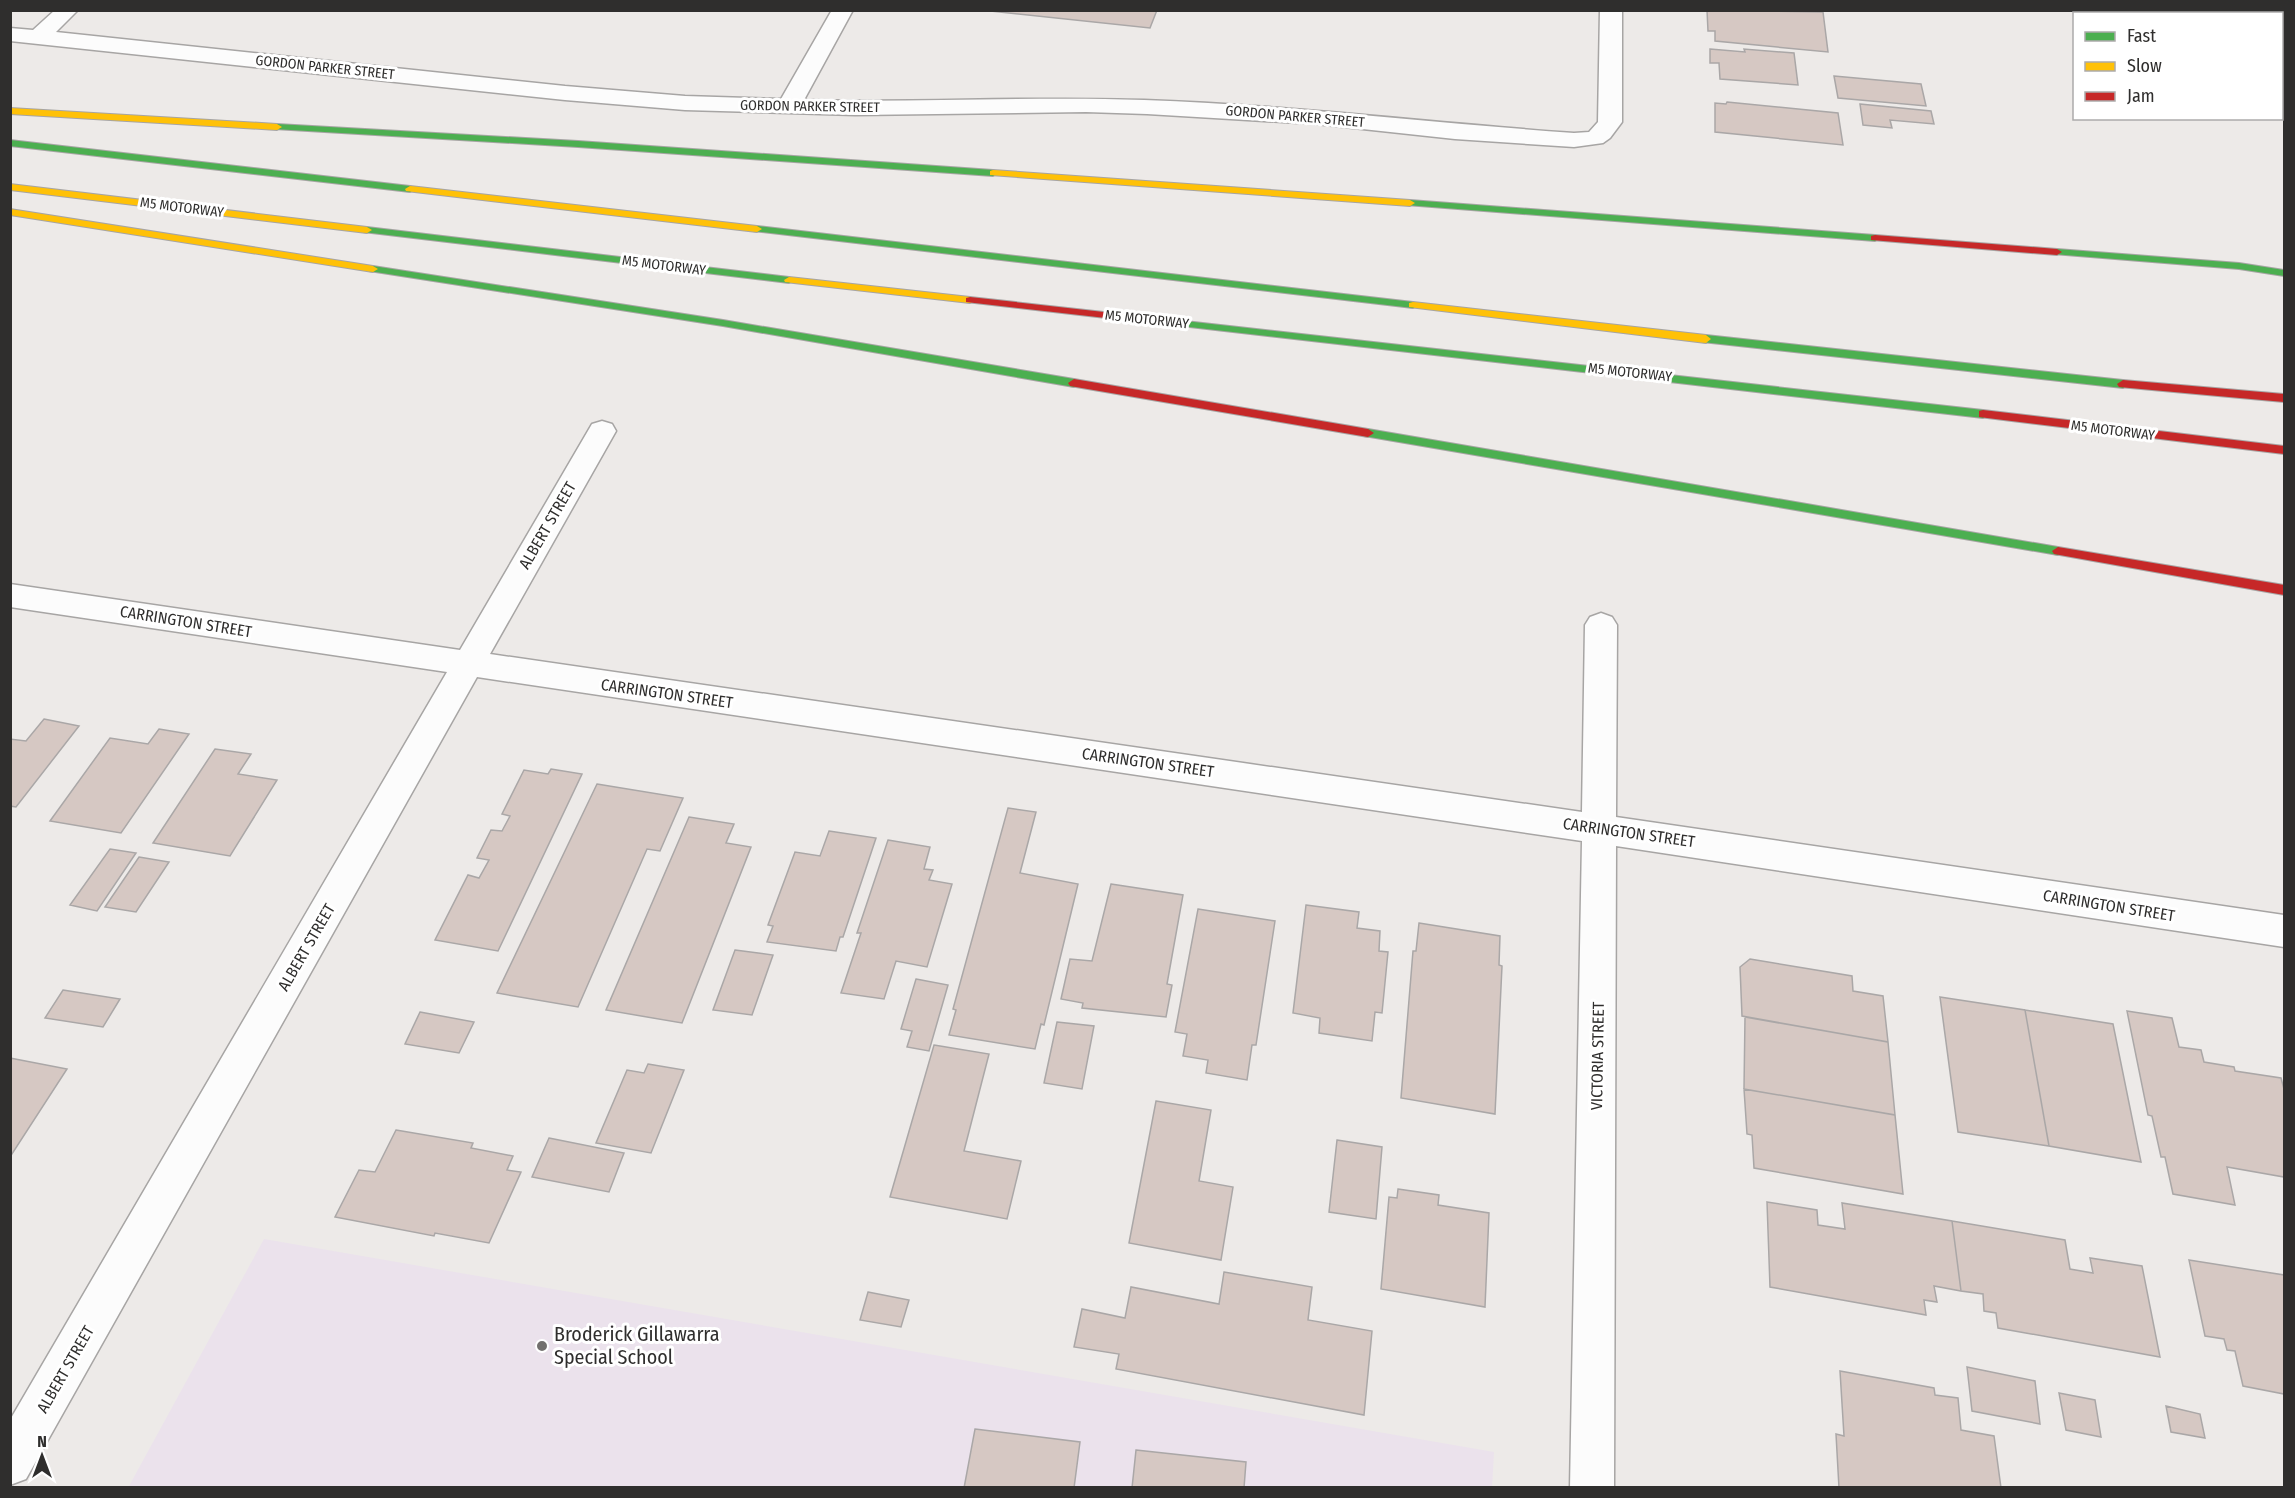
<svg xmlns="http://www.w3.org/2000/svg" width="2295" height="1498" viewBox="0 0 2295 1498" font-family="'Fira Sans Condensed',sans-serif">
<rect width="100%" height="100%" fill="#edeae8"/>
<path fill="#ebe2ec" d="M264,1239l1230,213 -2,36h-1364z"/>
<path fill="#d6c8c3" stroke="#aaa7a7" stroke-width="1.5" d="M981,10h176l-7,18z
M1707,10l116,2 5,40 -113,-11v-10h-7z
M1710,49l35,3 -1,-3 50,4 4,32 -78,-6 -1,-16h-9z
M1834,76l87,8 5,22 -88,-8z
M1727,102l111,11 5,32 -128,-13v-29l11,1z
M1860,104l71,7 3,13 -44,-4 2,8 -29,-3z
M44,719l35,7 -63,81 -6,-1v-67l16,2z
M159,729l30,5 -68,99 -71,-12 60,-83 38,6z
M215,749l36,5 -13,20 39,6 -47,76 -77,-13z
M551,769l31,5 -84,177 -63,-11 33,-65 11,3 10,-18 -12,-2 14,-28 11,1 8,-15 -8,-2 22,-44 24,4z
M597,784l86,14 -23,53 -13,-2 -69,158 -81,-14z
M1008,808l28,4 -16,61 58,11 -34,141 -3,-1 -6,25 -86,-14 7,-25 -3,-1z
M689,817l45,7 -8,19 25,4 -69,176 -76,-13z
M829,831l47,7 -33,99h-3l-4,14 -69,-9 6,-16 -5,-1 27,-73 25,4z
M888,840l42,7 -6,22 9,1 -4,10 23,4 -25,83 -31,-6 -12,38 -43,-6 20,-60h-4z
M110,849l26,4 -39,58 -27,-6z
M139,857l30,5 -33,50 -31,-5z
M1111,884l72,11 -16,89 5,1 -6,32 -84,-9 1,-5 -22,-4 9,-40 22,2z
M1306,905l53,7 -2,16 23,3 -1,20 9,1 -6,61 -7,-1 -3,29 -53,-8 1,-15 -27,-5z
M1198,909l77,12 -19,124h-4l-5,35 -41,-7 2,-13 -25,-4 4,-22 -12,-2z
M1419,923l81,13 -1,29 3,1 -7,148 -94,-16 12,-147h3z
M735,950l38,5 -21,60 -39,-5z
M1750,959l102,17 1,15 30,5 5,46 -146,-26 -2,-49z
M916,979l32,6 -19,66 -22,-4 5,-16 -11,-2z
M63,990l57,9 -17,28 -58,-9z
M1940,997l85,13 24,136 -91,-14z
M2025,1010l88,14 28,138 -92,-16z
M2127,1011l45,7 7,29 22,3 3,12 30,5 1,4 46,7 3,11v88l-57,-10 8,38 -62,-11 -8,-37h-4l-9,-41 -4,-1z
M420,1012l54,10 -15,31 -54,-9z
M1745,1017l143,25 7,73 -151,-26z
M1057,1022l37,4 -12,63 -38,-6z
M934,1045l55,9 -25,97 57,10 -14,58 -117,-22z
M10,1058l57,11 -57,88z
M648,1064l36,6 -33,83 -55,-10 31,-73 17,3z
M1744,1089l151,26 8,79 -149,-26 -2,-33 -5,-1z
M1156,1101l55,9 -12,71 34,6 -12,73 -92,-17z
M396,1130l77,13 -2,5 42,8 -6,14 14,2 -32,71 -54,-10 -1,3 -99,-19 24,-47 16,2z
M549,1138l75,15 -15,39 -77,-15z
M1337,1140l45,7 -6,72 -47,-7z
M1398,1189l41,6 -1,10 51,8 -4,94 -104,-18 8,-92 8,1z
M1767,1202l50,8 1,15 27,4 -3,-26 110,18 9,70 -27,-5 3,16 -13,-2 2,15 -156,-28z
M1952,1221l113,19 5,29 23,4 -3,-15 52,8 18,91 -162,-29 -2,-15 -12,-2 -1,-17 -22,-3z
M2189,1260l95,15v119l-41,-8 -8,-35 -8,-1 -3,-11 -19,-3z
M1224,1272l88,15 -4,33 64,11 -8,84 -248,-46 3,-15 -45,-7 8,-38 43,9 6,-31 88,17z
M868,1292l41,8 -8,27 -41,-7z
M1967,1367l68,14 5,43 -68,-13z
M1840,1371l94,17 1,7 23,3 3,32 33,6 7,52h-162l-3,-54 8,2z
M2059,1393l36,7 6,37 -35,-7z
M2166,1406l34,8 5,24 -34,-6z
M975,1429l105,13 -6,46h-110z
M1136,1450l110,12 -2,26h-112z"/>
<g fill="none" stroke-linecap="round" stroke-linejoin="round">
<g stroke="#a7a5a4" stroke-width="3">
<path id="street" d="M55,10h23l-22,22 509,54 120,10 96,3 51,-89h21l-49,90c113,3 227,-4 340,0 144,5 287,23 430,33l15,-1 9,-10 2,-112h22v112l-12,16 -7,5 -29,4 -119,-8 -139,-15 -169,-10 -61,-2 -231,3 -170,-5 -120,-10 -555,-59v-13l23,2z
M602,421l10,3 4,7 -126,223 1092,158 3,-187 5,-8 11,-4 11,4 5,8 -1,192 668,98v32l-668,-101 -2,642h-44l12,-647 -1105,-164 -451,802 -16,6v-65l437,-748 -437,-65v-23l450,66 132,-226z"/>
</g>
<g stroke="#a7a5a4" stroke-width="2">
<path id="fast" d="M277,124l301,17 415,29 5,3 -5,3 -415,-29 -304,-18 -2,-2z
M10,140l400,46 5,3 -5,3 -400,-46z
M1410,200l465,35 5,3 -5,3 -469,-36 -1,-2z
M757,226l656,76 5,3 -5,3 -660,-77v-4z
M367,227l422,50 5,3 -5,3 -426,-51v-4z
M2057,249l182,14 45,7v6l-45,-7 -186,-15v-4z
M373,266l350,54 351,59 6,4 -6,4 -351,-61 -354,-55v-4z
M1176,320l807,90 6,4 -6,4 -811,-93 -1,-2z
M1706,335l417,45 6,4 -6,4 -421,-46v-6z
M1368,429l690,118 6,4 -6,4 -694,-119v-6z"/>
</g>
<g stroke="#a7a5a4" stroke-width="2">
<path id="slow" d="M2235,10h9l1,4h-9z
M10,108l267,16 5,3 -5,3 -267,-16z
M993,170l417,30 5,3 -5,3 -420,-31v-4z
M10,184l357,43 5,3 -5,3 -357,-43z
M410,186l347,40 5,3 -5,3 -351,-41 -1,-2z
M10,209l363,57 5,3 -5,3 -363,-57z
M789,277l181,20 5,3 -5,3 -185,-21 -1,-2z
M1413,302l293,33 5,4 -5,4 -297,-36v-4z"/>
</g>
<g stroke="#a7a5a4" stroke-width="2">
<path id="jam" d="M2282,82l2,1v10l-2,-1z
M1875,235l182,14 5,3 -5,3 -186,-15v-4z
M970,297l206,23 5,3 -5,3 -210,-24v-4z
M1074,379l294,50 6,4 -6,4 -298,-51 -2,-3z
M2123,380l161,14v8l-165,-15 -2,-3z
M1983,410l301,36v8l-305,-37v-6z
M2058,547l226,38v10l-230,-41 -2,-3z"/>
</g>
<use href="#street" fill="#fcfcfc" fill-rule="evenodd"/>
<use href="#fast" fill="#4caf50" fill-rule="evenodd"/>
<use href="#slow" fill="#ffc107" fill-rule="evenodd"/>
<use href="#jam" fill="#c62828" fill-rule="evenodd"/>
</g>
<circle fill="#72706e" stroke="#fff" stroke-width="2" cx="542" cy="1346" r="6"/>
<g text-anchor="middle" stroke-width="6" stroke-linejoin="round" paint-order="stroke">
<g font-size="14" fill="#2f2e2d" stroke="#fff">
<text transform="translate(325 67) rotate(6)" y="5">GORDON PARKER STREET</text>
<text transform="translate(810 106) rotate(1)" y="5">GORDON PARKER STREET</text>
<text transform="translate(1295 116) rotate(5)" y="5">GORDON PARKER STREET</text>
<text transform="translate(182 207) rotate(7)" y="5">M5 MOTORWAY</text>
<text transform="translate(664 265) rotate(7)" y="5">M5 MOTORWAY</text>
<text transform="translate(1147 319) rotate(6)" y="5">M5 MOTORWAY</text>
<text transform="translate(1630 372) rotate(6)" y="5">M5 MOTORWAY</text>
<text transform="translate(2113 430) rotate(7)" y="5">M5 MOTORWAY</text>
</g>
<g font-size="16" fill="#2f2e2d" stroke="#fff">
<text transform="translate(547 525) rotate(-60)" y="6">ALBERT STREET</text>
<text transform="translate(186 621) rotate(9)" y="6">CARRINGTON STREET</text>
<text transform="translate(667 693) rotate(8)" y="6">CARRINGTON STREET</text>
<text transform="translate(1148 762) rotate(8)" y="6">CARRINGTON STREET</text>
<text transform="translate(1629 832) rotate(8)" y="6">CARRINGTON STREET</text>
<text transform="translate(2109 905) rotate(9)" y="6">CARRINGTON STREET</text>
<text transform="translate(306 947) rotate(-60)" y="6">ALBERT STREET</text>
<text transform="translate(1597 1056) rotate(-89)" y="6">VICTORIA STREET</text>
<text transform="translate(65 1369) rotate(-60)" y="6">ALBERT STREET</text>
</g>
<g font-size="20" fill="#2f2e2d" stroke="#fff" text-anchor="start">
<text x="554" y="1341">Broderick Gillawarra<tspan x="554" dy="23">Special School</tspan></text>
</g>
</g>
<rect width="2295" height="1498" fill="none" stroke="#2f2e2d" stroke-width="24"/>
<rect x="2073" y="12" width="210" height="108" fill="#ffffff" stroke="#acabab" stroke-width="1.5"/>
<rect x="2085" y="32" width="30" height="9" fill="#4caf50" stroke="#acabab" stroke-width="1.5"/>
<text x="2127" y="42" font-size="18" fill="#2f2e2d">Fast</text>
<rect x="2085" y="62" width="30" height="9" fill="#ffc107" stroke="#acabab" stroke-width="1.5"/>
<text x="2127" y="72" font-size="18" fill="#2f2e2d">Slow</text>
<rect x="2085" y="92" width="30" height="9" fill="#c62828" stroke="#acabab" stroke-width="1.5"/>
<text x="2127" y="102" font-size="18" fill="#2f2e2d">Jam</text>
<g transform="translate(42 1456)" stroke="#ffffff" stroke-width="4.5" paint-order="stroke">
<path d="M0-4.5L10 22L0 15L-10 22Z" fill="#2f2e2d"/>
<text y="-9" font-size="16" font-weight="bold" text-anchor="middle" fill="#2f2e2d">N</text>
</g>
</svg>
